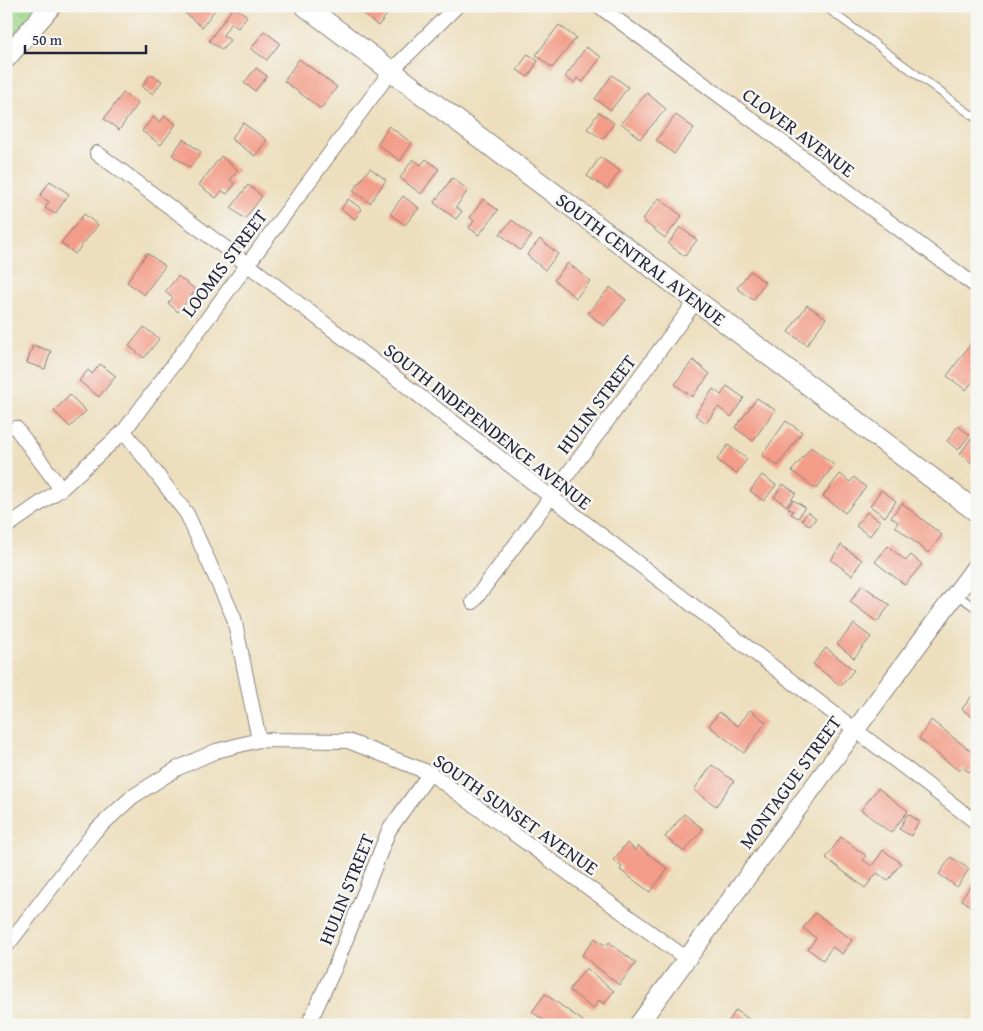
<svg xmlns="http://www.w3.org/2000/svg" width="983" height="1031" viewBox="0 0 983 1031" font-family="'Gentium Book Plus',serif">
<defs>
<pattern id="park-dots" width="8" height="8" patternUnits="userSpaceOnUse" patternTransform="scale(1.25)"><rect width="8" height="8" fill="#9ed78a"/><path d="M2 2h.1M6 6h.1" fill="none" stroke="#88b878" stroke-width="1.8" stroke-linecap="round"/></pattern>
</defs>
<rect width="100%" height="100%" fill="#f6f6f2"/>
<filter id="ink" filterUnits="userSpaceOnUse"><feTurbulence type="fractalNoise" baseFrequency=".02" numOctaves="2"/><feDisplacementMap in="SourceGraphic" scale="10" xChannelSelector="R" yChannelSelector="G"/><feConvolveMatrix kernelMatrix="1 2 1 2 8 2 1 2 1" color-interpolation-filters="sRGB"/></filter>
<filter id="wash" filterUnits="userSpaceOnUse"><feTurbulence type="fractalNoise" baseFrequency=".0096" numOctaves="4" result="noise"/><feDisplacementMap in="SourceGraphic" scale="20" xChannelSelector="R" yChannelSelector="G"/><feGaussianBlur stdDeviation="1.12" result="paint"/><feColorMatrix in="noise" values="0 0 0 0 0 0 0 0 0 0 0 0 0 0 0 0 0 1.4 0 .05"/><feComposite in="paint" operator="in"/></filter>
<g filter="url(#wash)">
<rect width="100%" height="100%" fill="#eddfbe"/>
<path fill="url(#park-dots)" stroke="#607c62" d="M6,6h36l-36,41z"/>
<g id="blocks">
<path fill="#f39c88" d="M182,6h36l-16,21 -22,-18z
M234,6l13,10 -9,12 -7,-5 -8,12 7,5 -8,10 -13,-9z
M354,6h36l2,2 -14,18z
M559,25l17,13 -24,30 -16,-13z
M264,31l16,12 -13,17 -16,-11z
M586,47l15,10 -18,25 -6,-4 -3,5 -9,-6z
M528,54l10,7 -10,16 -11,-7z
M299,59l38,28 -16,22 -37,-28z
M256,68l11,8 -12,15 -11,-8z
M150,74l12,7 -9,13 -11,-7z
M612,75l16,12 -17,23 -16,-11z
M123,93l15,11 -19,26 -15,-11z
M647,93l19,16 -26,30 -19,-16z
M599,112l15,11 -11,16 -16,-10z
M676,115l18,13 -20,26 -18,-14z
M165,116l11,8 -15,21 -19,-14 11,-14 7,5z
M243,123l24,17 -12,16 -24,-17z
M389,126l23,17 -12,18 -23,-17z
M183,139l18,13 -11,16 -18,-13z
M221,156l17,14 -8,10 5,4 -8,10 -5,-3 -6,7 -17,-13z
M600,157l20,14 -13,18 -20,-13z
M413,159l8,6 5,-6 13,10 -18,25 -21,-16z
M370,168l16,12 -16,23 -17,-12z
M452,178l16,12 -12,17 6,4 -6,8 -22,-16z
M50,181l19,13 -14,20 -10,-6 4,-6 -9,-6z
M248,185l14,11 -17,23 -14,-11z
M403,196l16,12 -14,17 -15,-11z
M659,198l23,18 -17,22 -23,-18z
M348,199l14,10 -7,10 -14,-10z
M483,199l15,11 -19,25 -10,-7 5,-7 -4,-3z
M84,214l14,11 -23,29 -14,-11z
M512,220l20,16 -12,14 -20,-16z
M680,227l17,13 -12,16 -17,-12z
M540,239l18,15 -13,16 -18,-15z
M147,253l18,13 -21,29 -17,-13z
M568,263l22,18 -14,17 -22,-18z
M750,271l15,11 -12,18 -16,-12z
M178,276l18,14 -18,22 -10,-9 5,-5 -8,-6z
M610,287l16,13 -22,26 -16,-13z
M807,305l19,13 -19,27 -19,-13z
M144,327l15,12 -15,19 -15,-12z
M975,338l2,2v36l-11,14 -19,-14z
M33,345l18,6 -6,18 -18,-6z
M693,360l17,14 -18,23 -17,-13z
M100,364l16,12 -17,21 -20,-16 9,-11 4,4z
M727,386l17,12 -13,19 -13,-10 -12,16 -11,-8 18,-26 8,6z
M70,395l16,16 -16,16 -16,-16z
M757,398l18,12 -22,31 -18,-13z
M786,421l16,11 -24,34 -16,-11z
M958,426l12,9 -12,15 -11,-9z
M971,438l6,4v25l-17,-13z
M728,445l19,14 -11,15 -19,-14z
M811,447l23,18 -18,24 -24,-18z
M840,474l10,8 4,-5 12,10 -21,26 -22,-17z
M762,475l14,10 -12,16 -14,-10z
M783,484l13,9 -9,13 -13,-9z
M881,490l15,11 -11,16 -15,-11z
M793,500l12,7 -7,11 -7,-4 2,-3 -5,-3z
M902,503l40,32 -14,18 -33,-27 3,-4 -7,-5z
M808,512l8,6 -6,8 -8,-6z
M867,512l13,9 -10,15 -14,-10z
M841,545l21,15 -10,15 -21,-15z
M888,546l18,15 5,-6 11,9 -17,21 -30,-23z
M862,585l28,20 -13,17 -27,-20z
M854,624l17,13 -17,21 -17,-14z
M826,648l28,22 -13,16 -28,-22z
M975,692l2,1v28l-15,-12z
M750,710l16,12 -22,31 -35,-27 10,-14 19,14z
M931,720l46,36v7l-8,9 -7,-5 -3,4 -40,-32z
M712,765l22,16 -18,25 -22,-16z
M878,788l30,23 -17,22 -30,-23z
M684,814l19,15 -19,23 -19,-15z
M908,814l11,7 -8,15 -12,-7z
M841,837l25,19 -3,4 9,6 11,-16 18,13 -13,18 -11,-8 -12,15 -39,-30z
M627,843l8,7 3,-4 30,23 -18,23 -30,-22 2,-3 -9,-7z
M951,857l18,12 -12,18 -18,-13z
M977,877v34l-16,-12z
M815,913l37,27 -10,14 -10,-7 -9,13 -15,-11 8,-11 -13,-10z
M595,938l11,8 3,-4 27,21 -17,22 -37,-30z
M586,968l28,23 -10,13 -5,-4 -6,9 -24,-19z
M545,994l38,27 -3,4h-29l-19,-13z
M736,1010l21,15h-31z"/>
</g>
</g>
<g filter="url(#ink)">
<use href="#blocks" fill-opacity="0" stroke="#88807c" stroke-width="1"/>
<g fill="none" stroke-linecap="round" stroke-linejoin="round">
<g stroke="#88807c" stroke-width="9">
<path id="service" d="M824,6l153,113
M956,594l21,15"/>
</g>
<g stroke="#88807c" stroke-width="16">
<path id="minor" d="M599,6l378,281
M97,153l150,111 730,559
M16,428l45,61
M124,431l63,83 47,104 25,122
M6,527l55,-38 63,-58 267,-360 66,-65
M473,602l223,-301
M6,947l89,-116 37,-34 46,-29 38,-17 43,-11 89,1 82,32 257,186
M308,1025l27,-58 54,-137 41,-57"/>
</g>
<g stroke="#88807c" stroke-width="20">
<path id="tertiary" d="M638,1025l339,-460"/>
</g>
<g stroke="#88807c" stroke-width="22">
<path id="secondary" d="M305,6l672,506
M6,58l45,-52"/>
</g>
<use href="#service" stroke="#fff" stroke-width="7"/>
<use href="#minor" stroke="#fff" stroke-width="14"/>
<use href="#tertiary" stroke="#fff" stroke-width="18"/>
<use href="#secondary" stroke="#fff" stroke-width="20"/>
</g>
</g>
<g text-anchor="middle" stroke-width="5" stroke-linejoin="round" paint-order="stroke">
<g font-size="19" fill="#22223b" stroke="#f6f6f2">
<text transform="translate(799 132) rotate(37)" y="7">CLOVER AVENUE</text>
<text transform="translate(641 259) rotate(37)" y="7">SOUTH CENTRAL AVENUE</text>
<text transform="translate(224 263) rotate(-53)" y="7">LOOMIS STREET</text>
<text transform="translate(596 404) rotate(-53)" y="7">HULIN STREET</text>
<text transform="translate(488 426) rotate(38)" y="7">SOUTH INDEPENDENCE AVENUE</text>
<text transform="translate(790 782) rotate(-54)" y="7">MONTAGUE STREET</text>
<text transform="translate(516 814) rotate(35)" y="7">SOUTH SUNSET AVENUE</text>
<text transform="translate(346 889) rotate(-68)" y="7">HULIN STREET</text>
</g>
</g>
<rect width="983" height="1031" fill="none" stroke="#f6f6f2" stroke-width="25"/>
<path d="M25 45v8h121v-8" fill="none" stroke="#22223b" stroke-width="2.5"/>
<text x="32" y="45" font-size="15" fill="#22223b" stroke="#f6f6f2" stroke-width="4" paint-order="stroke">50 m</text>
</svg>
